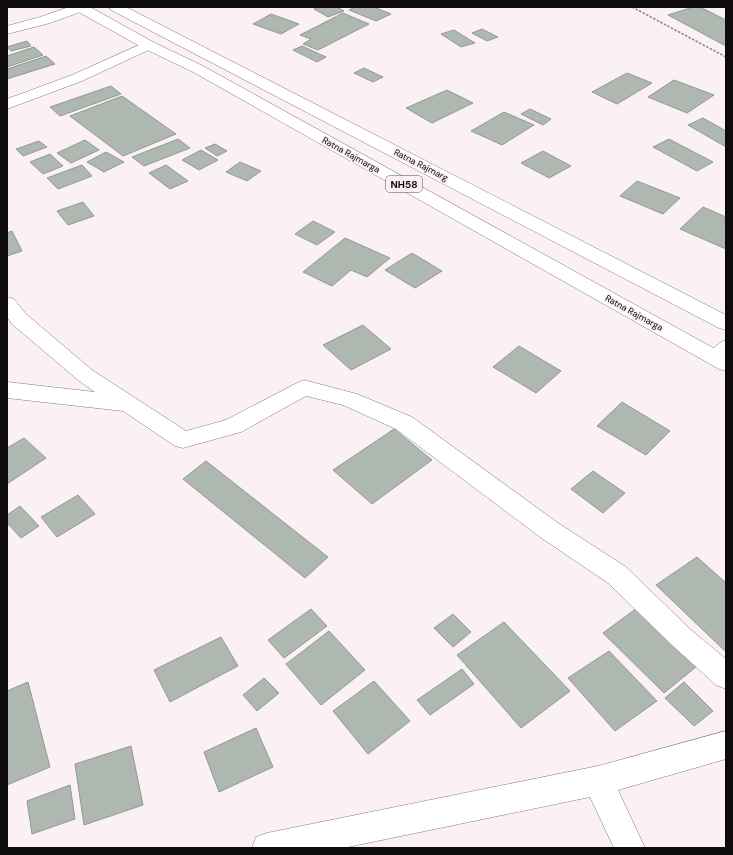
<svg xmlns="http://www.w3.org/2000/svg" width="733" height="855" viewBox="0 0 733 855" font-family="'DM Sans',sans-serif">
<rect width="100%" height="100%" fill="#faf0f5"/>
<path fill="#afb7b1" stroke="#929a94" d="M320,7h17l7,4 -16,6 -14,-8z
M355,7h19l17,7 -15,7 -27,-11z
M693,7h7l26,13v26l-58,-31z
M343,13l26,11 -51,26 -15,-6 8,-5 -11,-4z
M271,14l28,10 -18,10 -28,-10z
M482,29l16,8 -11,4 -15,-8z
M454,30l21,13 -14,4 -20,-13z
M27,41l4,5 -20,5 -4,-4z
M302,46l24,11 -9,5 -24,-12z
M34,47l9,8 -36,12v-11z
M46,56l9,8 -48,15v-10z
M364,68l19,9 -10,5 -19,-9z
M627,73l25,10 -35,21 -25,-12z
M674,80l40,15 -27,18 -39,-16z
M111,86l10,8 -61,22 -10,-9z
M447,90l26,13 -41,20 -26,-15z
M122,96l54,38 -53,22 -53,-40z
M530,109l21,10 -8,6 -22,-11z
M504,112l30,13 -32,20 -31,-14z
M703,118l23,13v16l-38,-22z
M178,139l12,9 -46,18 -12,-9z
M669,139l44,23 -16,9 -44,-24z
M85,140l14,10 -28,13 -14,-10z
M39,141l8,6 -24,9 -7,-7z
M215,144l12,7 -10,5 -12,-8z
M201,150l17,10 -19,10 -17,-10z
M543,151l28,15 -22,12 -28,-15z
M106,152l18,10 -20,10 -17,-10z
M50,154l13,12 -20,8 -13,-12z
M240,162l21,9 -14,10 -21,-9z
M82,165l10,11 -34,13 -11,-11z
M166,165l22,16 -18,8 -21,-16z
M637,181l43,17 -17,16 -43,-18z
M83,202l11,14 -26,9 -11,-14z
M703,207l23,10v32l-46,-20z
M313,221l22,11 -18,13 -22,-11z
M12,231l10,20 -15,5v-23z
M345,238l45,20 -23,19 -16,-7 -19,16 -29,-14z
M412,253l30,18 -27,17 -30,-18z
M363,325l28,24 -40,21 -28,-25z
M519,346l42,25 -25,22 -43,-26z
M622,402l48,29 -24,24 -49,-29z
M394,429l38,31 -60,44 -39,-34z
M24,438l22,20 -39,26v-36z
M206,461l122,96 -23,21 -122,-99z
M593,471l32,22 -22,20 -32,-24z
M78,495l17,19 -38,23 -16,-20z
M20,506l19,20 -18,12 -14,-15v-8z
M697,557l29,26v69l-70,-67z
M641,605l61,57 -38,31 -61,-60z
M311,609l16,17 -43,32 -16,-18z
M453,614l18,18 -18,15 -19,-19z
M504,622l66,69 -49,37 -64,-73z
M329,631l36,39 -44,35 -35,-41z
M221,637l17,29 -68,36 -16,-32z
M609,651l48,50 -42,30 -47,-53z
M462,669l12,15 -44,31 -13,-15z
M264,678l15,15 -22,18 -14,-16z
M374,681l36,40 -42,33 -35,-43z
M28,682l22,85 -43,18v-94z
M684,682l29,29 -19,15 -29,-28z
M256,728l17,39 -54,25 -15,-40z
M131,746l12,59 -59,20 -9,-61z
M70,785l5,34 -43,15 -5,-33z"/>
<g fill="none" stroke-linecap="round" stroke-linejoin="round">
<g stroke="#837b7f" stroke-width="1">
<path id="minor" d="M69,7h19l-2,3 -36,13 -43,11v-8l33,-9z
M148,41l5,1 2,3 -2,3 -71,33 -75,28v-10l65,-24z
M7,297l7,2 12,15 66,56 94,61 40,-11 71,-37 7,-3 53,14 55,23 146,106 68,44 65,63 35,29v30l-10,-4 -43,-39 -65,-63 -68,-46 -144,-108 -53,-24 -37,-9 -65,36 -58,16 -8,-2 -52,-35 -116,-13v-16l88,10 -17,-12 -66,-56 -5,-7z
M726,340v20c-5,6 -10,5 -17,3l-3,-5c5,-8 11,-15 20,-18z
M726,731v28l-108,31 27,58h-31l-24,-51 -247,51h-91l4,-11 11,-4 331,-67z"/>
</g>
<g stroke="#837b7f" stroke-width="1">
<path id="major" d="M73,7h17l63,35 50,24 523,289v16l-7,-2 -526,-297 -50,-24 -68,-38z
M109,7h17l600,308v15l-7,-2 -608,-318z"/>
</g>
<path stroke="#898285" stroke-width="1.5" stroke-dasharray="2.5 1.5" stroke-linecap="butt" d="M632,7l94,50"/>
<use href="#minor" fill="#fff" fill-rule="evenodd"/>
<use href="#major" fill="#fff" fill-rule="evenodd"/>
</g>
<g text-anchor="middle" stroke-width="3" stroke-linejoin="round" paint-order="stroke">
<g font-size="9" fill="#0e0b0c" stroke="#faf0f5">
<text transform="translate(351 155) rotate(29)" y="3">Ratna Rajmarga</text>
<text transform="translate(421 165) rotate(27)" y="3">Ratna Rajmarg</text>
<text transform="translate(634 313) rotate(29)" y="3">Ratna Rajmarga</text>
</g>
<rect fill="#faf0f5" stroke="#555052" stroke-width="1" x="386" y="176" width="36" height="16" rx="3"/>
<g font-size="10" font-weight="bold" fill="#0e0b0c">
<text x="404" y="188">NH58</text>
</g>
</g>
<rect width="733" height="855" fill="none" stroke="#0e0b0c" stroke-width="16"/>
</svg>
